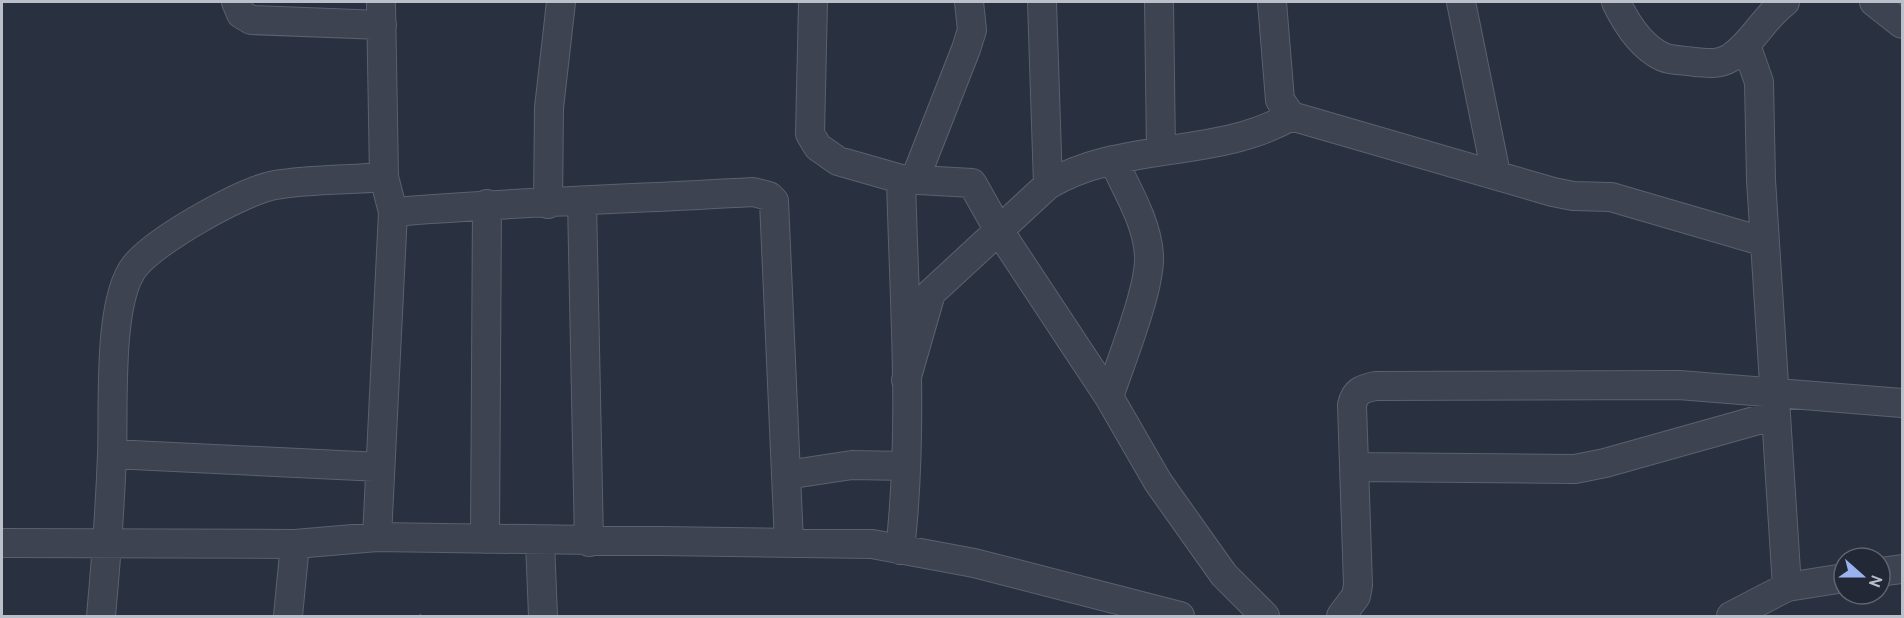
<svg xmlns="http://www.w3.org/2000/svg" width="1904" height="618" viewBox="0 0 1904 618" font-family="Cabin,sans-serif">
<rect width="100%" height="100%" fill="#293140"/>
<g fill="none" stroke-linecap="round" stroke-linejoin="round">
<g stroke="#5b616e" stroke-width="30">
<path id="minor" d="M236,2l5,12 10,6 131,5
M813,2l-3,132 8,13 20,14 63,18 71,4 26,46 111,168 49,85 66,93 41,41
M1042,2l6,183
M1159,2l2,149
M1272,2l8,98 11,16 262,76 20,4 38,1 154,45
M1461,2l35,172
M1616,2c10,21 25,45 47,55 9,4 22,3 32,5 13,1 23,3 35,-4 23,-15 34,-41 55,-56
M1874,2l28,22
M1746,45l13,37 2,98 26,407
M915,179l51,-130 6,-19 -3,-28
M582,201l7,341
M548,204l1,-96 12,-106
M393,212c120,-10 240,-13 360,-20l16,4 5,5 15,342
M906,380l25,-87 117,-108c72,-44 171,-26 243,-69
M1109,397c11,-34 42,-109 40,-142 -2,-33 -22,-65 -36,-95
M112,454l268,13
M1356,467l219,2 30,-6 171,-48
M786,475l66,-10 54,1
M377,537l16,-325 -9,-35 -3,-175
M485,539l2,-335
M540,542l3,74
M2,543l293,1 82,-7 495,7 102,19 206,53
M900,550c14,-123 4,-248 1,-371
M1880,572l22,-3
M101,616c5,-54 9,-108 11,-162 2,-46 -5,-153 23,-188 21,-26 107,-75 140,-81 35,-6 73,-5 109,-8
M288,616l7,-72
M1341,616l15,-20 2,-11 -6,-180c3,-14 10,-16 23,-19l304,-1 223,18
M1731,616l56,-29 57,-9"/>
</g>
<path stroke="#4b5b60" stroke-width="4" stroke-dasharray="4.5 4.5" stroke-linecap="butt" d="M419,615l1,1"/>
<use href="#minor" stroke="#3d4350" stroke-width="28"/>
</g>
<rect width="1904" height="618" fill="none" stroke="#babfca" stroke-width="6"/>
<g transform="translate(1862 576) rotate(111)"><circle r="28" fill="#222836" stroke="#5f6471" stroke-width="1.5"/>
<path d="M0-4.5L10 22L0 15L-10 22Z" fill="#9ab2f0"/>
<text y="-9" font-size="16" font-weight="bold" text-anchor="middle" fill="#babfca">N</text>
</g>
</svg>
